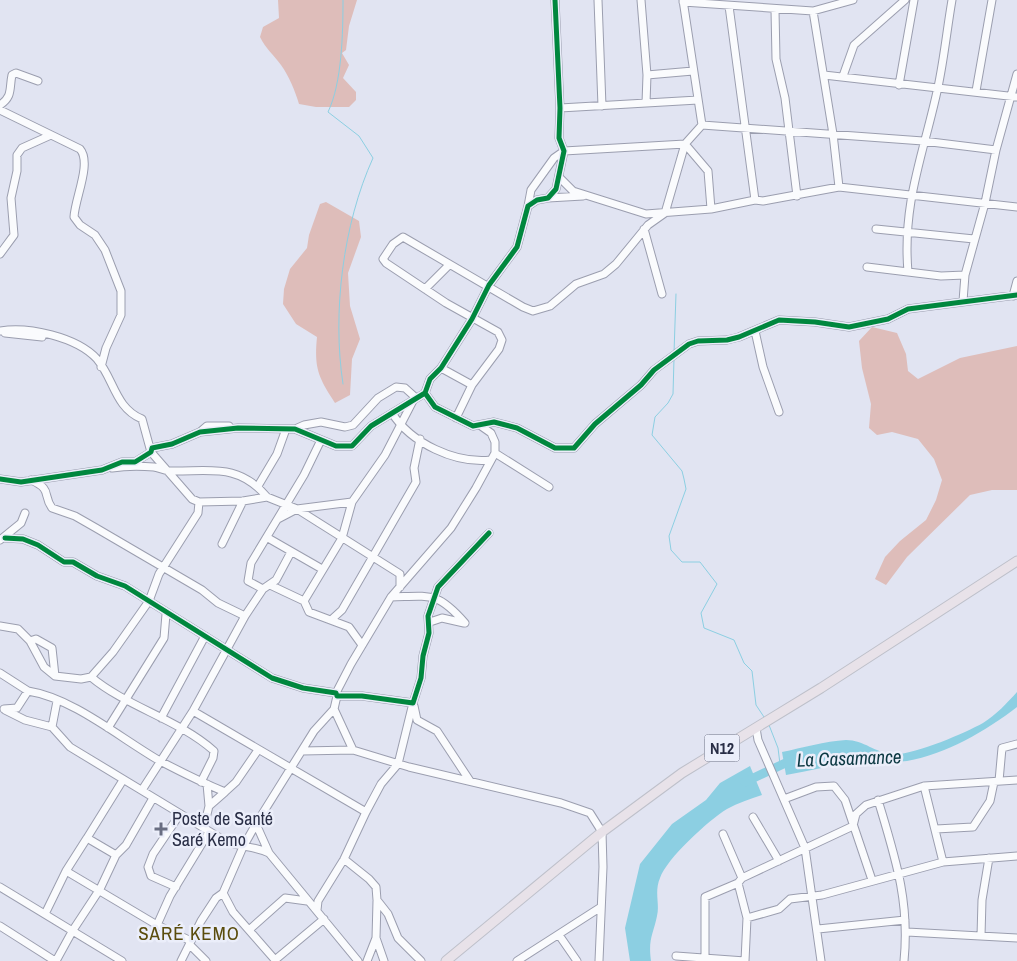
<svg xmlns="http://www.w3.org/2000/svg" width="1017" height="961" viewBox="0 0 1017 961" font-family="'Archivo Narrow',sans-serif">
<rect width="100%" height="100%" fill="#e1e4f2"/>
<path fill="#debdba" d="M278,0h79l-8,26 -3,24 -4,3 7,12 -6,13 13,14v8l-7,7h-33l-17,-3c-4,-13 -10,-28 -18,-39 -8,-11 -15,-16 -21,-28l3,-10 16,-9z
M326,202l33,19 2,16 -13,36 2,33 10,33 -8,20 -2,36 -15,8c-17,-26 -21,-35 -18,-66l-21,-13 -13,-20 1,-15 6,-20 17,-21 2,-13 11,-31z
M872,327l25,6 9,21 2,17 10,8 42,-21 57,-12v144h-25l-22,5 -63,62 -21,28 -11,-6 10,-22 15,-16 26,-21 10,-20 6,-20 -8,-21 -16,-20 -26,-7 -15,3 -8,-7 2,-24 -9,-36 -3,-27z"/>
<path fill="#8ccfe2" d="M1017,692v15c-31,24 -71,47 -110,54 -11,2 -23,-3 -34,-1 -29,2 -58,10 -87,15l-4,-23c20,-4 43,-11 64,-12 18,0 29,13 47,14 19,2 72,-21 90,-31 13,-8 24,-20 34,-31z
M750,766l12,29c-12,4 -24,8 -35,14 -18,11 -60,49 -67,69 -6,14 0,26 -3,38 -4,19 -9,23 -6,45h-21l-5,-33 15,-64 32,-40 34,-24 14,-17z"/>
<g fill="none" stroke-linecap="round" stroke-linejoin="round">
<path stroke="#8ccfe2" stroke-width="1" d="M674,353l2,-59
M674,359l-1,35 -5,9 -13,14 -3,18 30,36 2,8 2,10 -17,47 2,14 11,12h18l17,22 -16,29 3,15 30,12 10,23 8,8 4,34 8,12
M343,384c-11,-71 0,-160 30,-226l-14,-22 -31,-24c14,-29 15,-79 15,-112
M769,725l9,23 2,16"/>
<path stroke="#8ccfe2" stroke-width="9" d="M745,782l49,-23"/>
<g stroke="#9b9eaf" stroke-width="9">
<path id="minor" d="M598,0l4,106
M641,0l6,75 -1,28
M683,2l130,9 40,-11
M729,6l26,194
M775,10l1,49 9,39 12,98
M813,11l20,123 6,53
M647,75l46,-4
M824,75l193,22
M843,76l11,-31 51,-45
M899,85l15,-85
M976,91l16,-91
M0,105c13,-9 9,-16 12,-30l4,-2 22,8
M560,108l138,-8
M0,110l80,39c12,14 -5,49 -6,68l6,8 15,10 10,15 16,41v24l-15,33 -5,19
M702,125l221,16 73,9
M685,144l23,27 3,38
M559,177l14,14 73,23 65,-5 44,-9 8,1 76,-14 178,20
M548,198l35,-2
M528,206l3,-16 23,-32 10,-7 121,-7 17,-19 -19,-125
M644,229l18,65
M876,229l98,10
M0,254l14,-19 -3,-37 6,-27v-16l5,-7 29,-13
M867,267l74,9 24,-1
M908,272c-6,-70 16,-119 30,-185 6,-28 9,-58 14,-87
M425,289l24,-24
M1013,296l4,-15
M963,301l2,-26 20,-72 11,-53 21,-76
M0,331c28,-5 77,6 97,28 17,20 18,49 45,60l9,33 41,47 7,3 44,-1 24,-4 30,12 103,65v13
M755,331l8,36 16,45
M5,333l37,4
M441,368l31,17 27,-36 3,-9 -4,-8 -52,-29 -60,-40 -3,-4 10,-15 10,-7 120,70 10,4 17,-5 26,-22 28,-10 12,-10 32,-39 17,-12 20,-69
M425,393l10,14 38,19 21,-4 23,6 38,20h19l21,-24 46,-39 13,-15 35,-26 9,-3 29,-1 12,-3 40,-17 36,2 34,5 39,-8 20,-10 109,-14
M392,413c19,30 63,51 99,47
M456,418l16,-33
M295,429l9,-4 17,-3 24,5 8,-2 25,-27 18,-11 9,1 10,9 -30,58 -33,47 -10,36 -38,63
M200,432l7,-6h22
M495,453l54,34
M112,468c13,-2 29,-2 42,-1 5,1 9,3 15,4 40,1 69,-9 98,26
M0,479l21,3 81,-12 20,-8h13l16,-10 1,-4 20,-4 28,-12 38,-4 57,1 41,17h16l19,-20 54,-33 5,-14 11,-11 31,-49 17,-34 28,-38 11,-41 9,-6 11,-2 8,-9 8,-38 -5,-13 1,-30 -5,-108
M31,480c22,10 11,14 21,28l23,8 21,12 106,62 16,13 27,13
M258,486l19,-32 9,-25
M278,519l19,-10 55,-7
M5,538l18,1 15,6 26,17h9l24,14 28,10 147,92 31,10 33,5 1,3h25l51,7 8,-25 2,-22 6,-23 -1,-17 10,-29 51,-54
M268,538l54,31
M0,540l21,-17 4,-10
M222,544l21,-43
M270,585l34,16 5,11 40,15 13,18
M263,589l-15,-8 3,-18 53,-88 17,-35
M391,597c39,-1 46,-6 74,26
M331,620l11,-10 74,-128 -2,-14 6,-29
M430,622l12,-4 22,5
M0,626l18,3 12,12 14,26 11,9 26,3 10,-2 22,-25 36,-51 10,-27 39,-61 1,-11
M30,641l6,-2 16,9 3,28
M0,673l28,18
M91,677c36,30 87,42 123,74l-1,7 -12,24
M336,693l15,-29 40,-67 60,-69 25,-40 19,-35v-11l-4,-9 -10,-7
M414,706l3,14 20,11 33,50
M4,709l13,-1 11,-17c45,7 92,47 132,70 21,11 43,22 65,31l11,-10 22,-32
M334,709l19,41
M5,710l20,10 27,7 18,20 152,92c16,9 30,6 47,14
M193,711l173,101 -22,47 -26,42 -1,9
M161,718l44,-82
M52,727l5,-26
M108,728l56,-90 2,-24
M756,728l2,12 47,108 16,113
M302,751l51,-1 56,17 152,36 29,10 12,19 1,35 -4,94
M999,781l3,-33 15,-4
M207,784l2,22
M924,786l19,76
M142,790l51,-79 52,-95 18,-27 13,-9 15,-28
M784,799l32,-12 18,-1 11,14 27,80
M878,800c17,57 32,101 26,161
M366,812l15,-28 17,-20 15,-61
M753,817l26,44
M256,824l13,29 89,108
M204,827l5,-21 16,-14
M936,829l37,-2 17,-26 4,-19
M723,834l19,44 111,-52 3,-12 10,-9 58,-19 93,-6
M116,855l-29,-17 36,-58
M344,859l25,20 7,8 1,13 11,14 10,24 23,23
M66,871l91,54 34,16
M738,883l9,35 -2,43
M0,887l122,74
M176,887l-25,-11 -3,-9 5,-13 27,-40
M223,893l10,19 43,49
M45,914l21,-43 21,-33
M747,918l32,-9 11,-10 32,-4 121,-33 74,-6
M157,925l13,-29 39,-64
M0,926l55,35
M818,929l87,-9
M249,930l36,-32 22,3
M907,932l110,6
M559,935l18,26
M981,936l1,-36 7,-42
M376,938l8,23
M190,945l16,16
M676,956l69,5
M705,957v-60l33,-14 4,-5
M275,960l49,-41
M56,961l17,-31 27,-41 16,-34 10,-10 27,-47
M181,961l20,-40 15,-23 7,-5 20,-46 13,-23 58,-93 20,-22 3,-13
M367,961l9,-23 1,-37
M517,961l84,-54"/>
</g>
<g stroke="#bec0ca" stroke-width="11">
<path id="major" d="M446,961l156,-129 80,-59 139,-85 196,-127"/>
</g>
<use href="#minor" stroke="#fafbfd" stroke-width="7"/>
<use href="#major" stroke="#e8e2e9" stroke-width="9"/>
<g stroke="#ebeefa" stroke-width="8">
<path id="cycleway" d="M425,393l10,14 38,19 21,-4 23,6 38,20h19l21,-24 46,-39 13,-15 35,-26 9,-3 29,-1 12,-3 40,-17 36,2 34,5 39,-8 20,-10 109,-14
M0,479l21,3 81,-12 20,-8h13l16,-10 1,-4 20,-4 28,-12 38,-4 57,1 41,17h16l19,-20 54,-33 5,-14 11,-11 31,-49 17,-34 28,-38 11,-41 9,-6 11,-2 8,-9 8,-38 -5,-13 1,-30 -5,-108
M5,538l18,1 15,6 26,17h9l24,14 28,10 147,92 31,10 33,5 1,3h25l51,7 8,-25 2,-22 6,-23 -1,-17 10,-29 51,-54"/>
</g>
<use href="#cycleway" stroke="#00873e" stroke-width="5"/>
</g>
<path fill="#696e82" stroke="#ebeefa" stroke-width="2" d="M158.5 821.5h5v5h5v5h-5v5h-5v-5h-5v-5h5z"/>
<g text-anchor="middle" stroke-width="5" stroke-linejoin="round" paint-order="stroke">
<rect fill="#ebeefa" stroke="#63687c" stroke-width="1" x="704.5" y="734.5" width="35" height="27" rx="4"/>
<g font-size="16" font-weight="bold" fill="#292e46">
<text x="722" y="754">N12</text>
</g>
<g font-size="18" fill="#292e46" stroke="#ebeefa" text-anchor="start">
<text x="172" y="825">Poste de Santé<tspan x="172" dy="21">Saré Kemo</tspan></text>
</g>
<g font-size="19" font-style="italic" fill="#0b3842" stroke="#ebeefa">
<text transform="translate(849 758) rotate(-2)" y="7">La Casamance</text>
</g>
<g font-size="19" letter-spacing="1" fill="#5a4c0c" stroke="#ebeefa">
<text x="189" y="940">SARÉ KEMO</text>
</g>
</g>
</svg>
